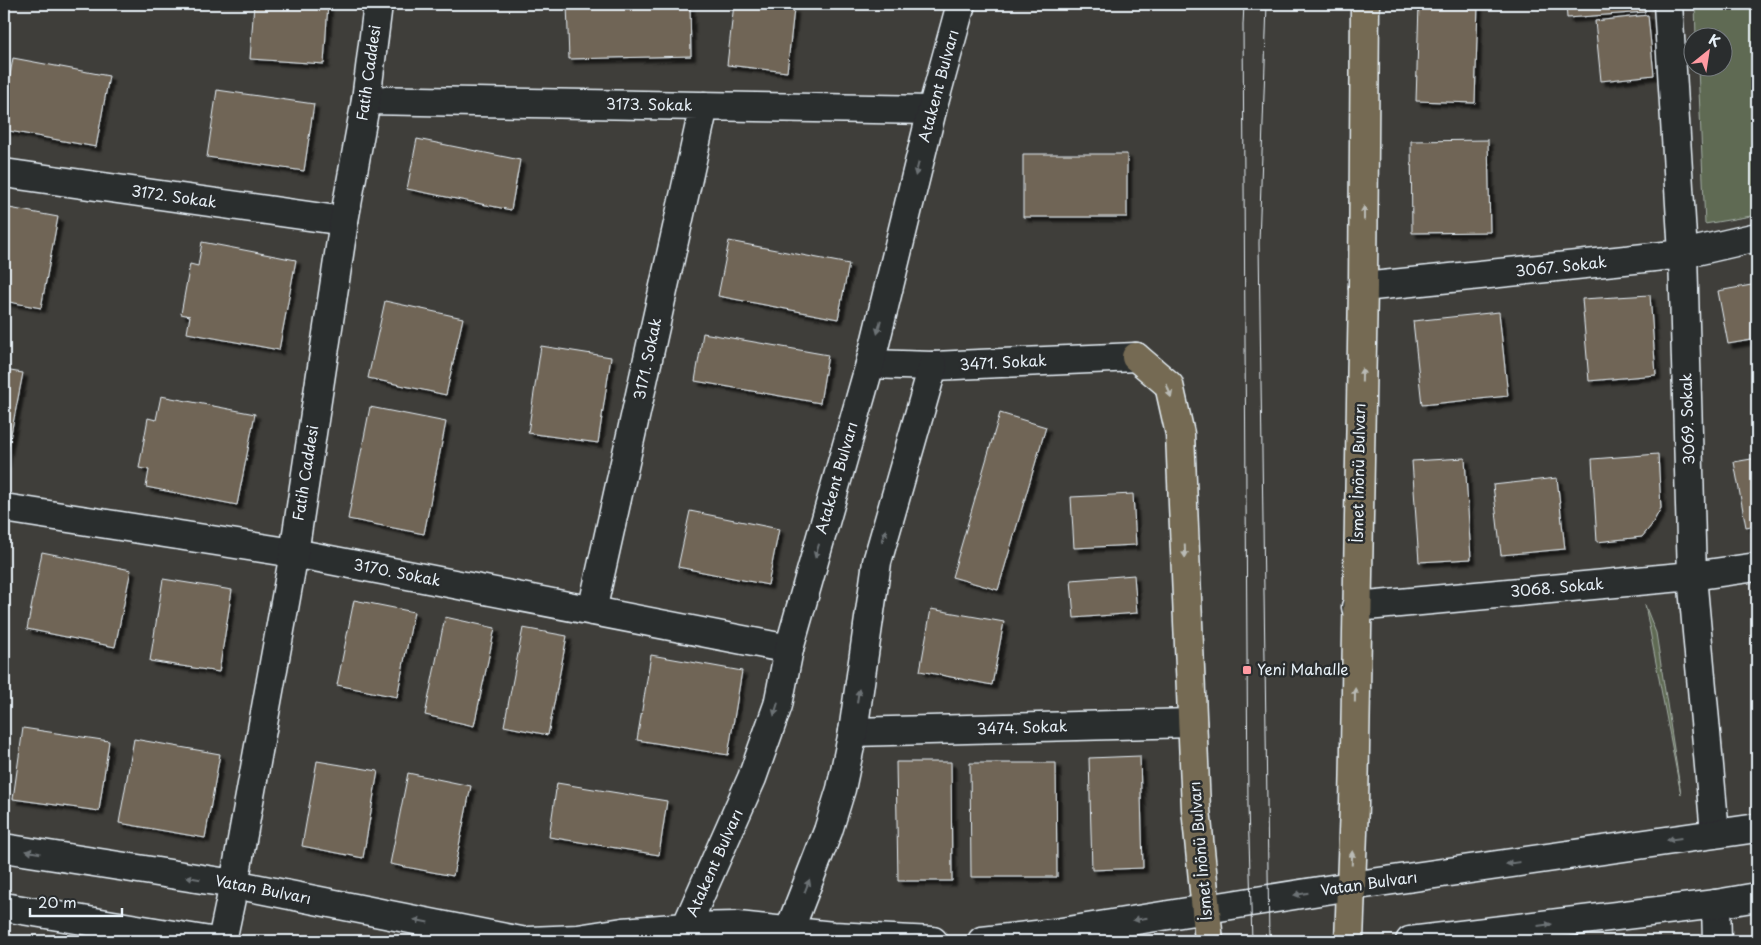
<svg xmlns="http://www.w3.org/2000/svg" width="1761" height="945" viewBox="0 0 1761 945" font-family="'Playpen Sans',sans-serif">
<defs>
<filter id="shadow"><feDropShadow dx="4.5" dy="4.5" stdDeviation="1" flood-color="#0009"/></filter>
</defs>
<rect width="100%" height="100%" fill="#3f3e3a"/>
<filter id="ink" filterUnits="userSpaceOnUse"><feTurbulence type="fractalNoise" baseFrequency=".02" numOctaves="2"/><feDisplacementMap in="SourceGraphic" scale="10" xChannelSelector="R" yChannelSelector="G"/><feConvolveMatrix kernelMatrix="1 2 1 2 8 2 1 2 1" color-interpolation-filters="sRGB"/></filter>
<g filter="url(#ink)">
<path fill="#5f6b53" stroke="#a4aea6" d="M1695,4h62v211l-52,9 -7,-156h26v-30l-28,-1z
M1645,605l11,28 25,161z"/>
<path fill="#6f6556" stroke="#e8f1f8" filter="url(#shadow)" d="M254,4h74l-4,60 -74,-5z
M567,4h123l1,52 -122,3z
M734,4h17l43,5 -7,63 -60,-7z
M1419,4h59l-3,99 -59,-2z
M1566,4h78l1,8 -78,6z
M1648,15l6,60 -53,6 -6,-60z
M13,58l96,18 -13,71 -92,-17v-21z
M217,90l97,14 -10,67 -97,-14z
M417,139l103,21 -9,50 -104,-21z
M1488,140l2,92 -78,1 -1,-92z
M1023,154h104v63h-104z
M4,207l54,10 -17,91 -37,-7z
M729,241l120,23 -11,55 -120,-23z
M202,242l94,18 -17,90 -92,-17 3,-17 -9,-2 9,-50 8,2z
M1757,284v55l-29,5 -10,-53z
M1650,295l6,80 -67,6 -7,-82z
M385,301l78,17 -17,77 -78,-17z
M1499,312l9,84 -86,9 -9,-84z
M703,333l125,22 -8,48 -125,-22z
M541,346l70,11 -13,86 -70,-10z
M4,370l19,3 -18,91h-1z
M161,396l94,18 -18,91 -91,-18 3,-17 -10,-2 9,-50 8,2z
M370,407l76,15 -22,112 -76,-15z
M1000,413l46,14 -48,163 -46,-13z
M1658,454l3,54 -10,18 -9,11 -45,5 -5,-83z
M1465,458l6,101 -52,3 -7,-101z
M1757,458v67l-11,2 -12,-65z
M1557,478l8,71 -64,6 -8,-70z
M1133,494l3,51 -62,3 -3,-51z
M690,511l89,18 -11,56 -90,-18z
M42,552l89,18 -16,77 -88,-18z
M1134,575l3,38 -63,5 -3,-38z
M163,579l69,11 -13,82 -69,-11z
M354,600l60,12 -17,85 -60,-12z
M931,609l73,13 -12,63 -72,-14z
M445,617l50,11 -21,98 -49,-11z
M523,628l44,8 -19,99 -44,-9z
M651,655l91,16 -14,84 -91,-15z
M23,728l86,13 -10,70 -86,-12z
M134,739l86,15 -15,84 -86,-15z
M1140,756l3,112 -51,2 -3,-112z
M317,761l61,10 -15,87 -61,-12z
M896,762h55l1,119h-54z
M970,763h86l1,114h-86z
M408,773l63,13 -18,90 -63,-12z
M557,783l110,18 -8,54 -110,-18z"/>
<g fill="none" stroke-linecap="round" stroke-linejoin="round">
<g stroke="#e8f1f8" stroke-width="31">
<path id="street" d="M1668,4l15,250 9,322 23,257
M366,100l566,10
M4,173l340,48
M1363,287l320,-33 74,-17
M870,364l63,2 203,-9
M4,508l290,45 495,96
M1356,607l336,-31 65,-9
M592,611l112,-505
M853,732l339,-9
M1716,904l1,37"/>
</g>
<g stroke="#e8f1f8" stroke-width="31">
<path id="secondary" d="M4,848l230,36 287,57
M4,907l206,34
M222,941l12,-57 60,-331 50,-332 22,-121 12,-96
M529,941l49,-2 45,-7 63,-5 52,-1 95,10 100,5
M682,941l4,-14 66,-149 26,-73 11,-56 81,-285 62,-254 29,-106
M789,941v-10l39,-100 13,-42 12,-57 24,-170 56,-196
M982,941l73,-8 296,-47 406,-58
M1410,941l306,-37 41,-7"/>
</g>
<g stroke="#e8f1f8" stroke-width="31">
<path id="primary" d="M1136,357l33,28 11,49 16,375 13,132
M1349,941l5,-136 9,-518 2,-283"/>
</g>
<use href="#street" stroke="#2a2d2e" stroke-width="28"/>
<use href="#secondary" stroke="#2a2d2e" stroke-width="28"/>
<use href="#primary" stroke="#746b52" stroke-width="28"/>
<path stroke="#e8f1f8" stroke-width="1" d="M1244,4l-1,21 5,781 4,135
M1267,4l-8,239 10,698"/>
</g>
<defs><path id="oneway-solid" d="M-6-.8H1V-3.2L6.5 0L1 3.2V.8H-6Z" transform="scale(1.25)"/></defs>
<g fill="#6c7275">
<use href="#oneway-solid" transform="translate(917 169) rotate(104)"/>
<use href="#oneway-solid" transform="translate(879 327) rotate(104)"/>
<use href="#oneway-solid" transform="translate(884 536) rotate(-74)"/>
<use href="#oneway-solid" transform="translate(817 551) rotate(106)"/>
<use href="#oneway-solid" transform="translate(858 696) rotate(-82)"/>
<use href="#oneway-solid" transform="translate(776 709) rotate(107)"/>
<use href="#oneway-solid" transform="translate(1674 839) rotate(172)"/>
<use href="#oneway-solid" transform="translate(33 852) rotate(-171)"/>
<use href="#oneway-solid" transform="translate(1513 863) rotate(172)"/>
<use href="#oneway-solid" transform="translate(193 878) rotate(-171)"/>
<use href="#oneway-solid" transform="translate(807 886) rotate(-69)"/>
<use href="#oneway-solid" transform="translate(1301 894) rotate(171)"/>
<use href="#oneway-solid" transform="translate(1140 919) rotate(171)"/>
<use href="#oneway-solid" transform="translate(421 921) rotate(-169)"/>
<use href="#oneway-solid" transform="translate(1545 925) rotate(-7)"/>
</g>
<g fill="#babbb6">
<use href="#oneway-solid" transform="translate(1364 213) rotate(-90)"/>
<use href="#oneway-solid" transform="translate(1362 375) rotate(-89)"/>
<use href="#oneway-solid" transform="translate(1169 391) rotate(70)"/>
<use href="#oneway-solid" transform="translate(1185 551) rotate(88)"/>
<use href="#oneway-solid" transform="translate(1355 695) rotate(-89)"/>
<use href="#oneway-solid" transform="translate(1352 858) rotate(-88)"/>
</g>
</g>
<rect fill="#ff9aa2" stroke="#2a2d2e" stroke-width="2" x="1242" y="665" width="10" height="10" rx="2.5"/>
<g text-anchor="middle" stroke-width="5" stroke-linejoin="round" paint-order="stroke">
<g font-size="15" fill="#e8f1f8" stroke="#2a2d2e">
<text transform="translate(369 73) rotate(-82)" y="5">Fatih Caddesi</text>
<text transform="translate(939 86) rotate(-75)" y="5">Atakent Bulvarı</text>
<text transform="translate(649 105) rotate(1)" y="5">3173. Sokak</text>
<text transform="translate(174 197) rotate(8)" y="5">3172. Sokak</text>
<text transform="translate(1561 267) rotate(-6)" y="5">3067. Sokak</text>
<text transform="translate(648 359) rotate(-78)" y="5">3171. Sokak</text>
<text transform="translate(1003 363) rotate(-3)" y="5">3471. Sokak</text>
<text transform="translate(1688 419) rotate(-92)" y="5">3069. Sokak</text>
<text transform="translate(306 473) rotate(-81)" y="5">Fatih Caddesi</text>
<text transform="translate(1359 473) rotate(-89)" y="5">İsmet İnönü Bulvarı</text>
<text transform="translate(837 478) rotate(-74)" y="5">Atakent Bulvarı</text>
<text transform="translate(397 573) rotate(11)" y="5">3170. Sokak</text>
<text transform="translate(1557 588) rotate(-5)" y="5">3068. Sokak</text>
<text transform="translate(1022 728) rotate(-2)" y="5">3474. Sokak</text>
<text transform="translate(1201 851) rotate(-95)" y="5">İsmet İnönü Bulvarı</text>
<text transform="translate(715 863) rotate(-66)" y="5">Atakent Bulvarı</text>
<text transform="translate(1369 884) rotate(-8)" y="5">Vatan Bulvarı</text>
<text transform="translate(263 890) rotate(11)" y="5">Vatan Bulvarı</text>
</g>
<g font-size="15" fill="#e8f1f8" stroke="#2a2d2e" text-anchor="start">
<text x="1257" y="675">Yeni Mahalle</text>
</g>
</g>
<rect width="1761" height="945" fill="none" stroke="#2a2d2e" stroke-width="20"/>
<rect x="10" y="10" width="1741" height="925" fill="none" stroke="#e8f1f8" stroke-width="2" filter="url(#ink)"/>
<g transform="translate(1708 52) rotate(30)"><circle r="24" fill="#2a2d2e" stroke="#767b7f"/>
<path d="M0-4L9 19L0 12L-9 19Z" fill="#ff9aa2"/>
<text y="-8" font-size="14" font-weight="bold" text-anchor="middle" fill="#e8f1f8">K</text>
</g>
<path d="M30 908v8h92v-8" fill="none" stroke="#e8f1f8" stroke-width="2.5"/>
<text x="38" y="908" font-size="15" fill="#e8f1f8" stroke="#2a2d2e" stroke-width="4" paint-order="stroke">20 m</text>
</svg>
